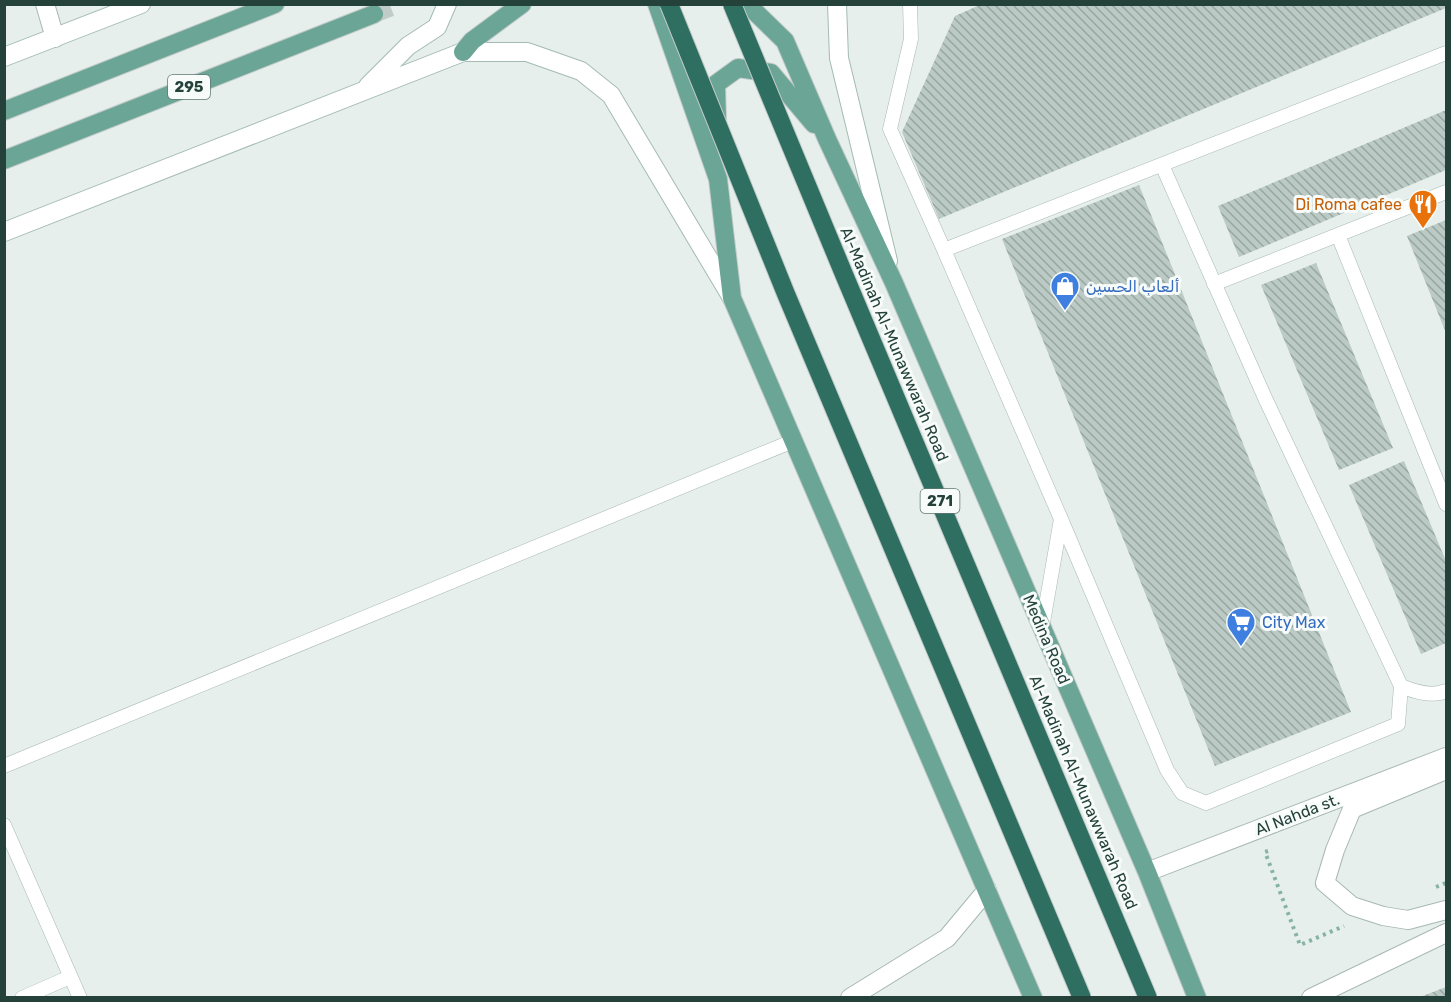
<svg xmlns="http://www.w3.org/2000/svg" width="1451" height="1002" viewBox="0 0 1451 1002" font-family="Rubik,'Noto Sans Arabic',sans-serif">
<defs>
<pattern id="building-back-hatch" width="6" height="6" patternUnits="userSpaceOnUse" patternTransform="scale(1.5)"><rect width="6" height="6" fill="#bbcac4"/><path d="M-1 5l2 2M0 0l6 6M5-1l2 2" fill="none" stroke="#98a6a0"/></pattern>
</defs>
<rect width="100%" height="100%" fill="#e6efeb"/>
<path fill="url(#building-back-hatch)" d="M982,4h464v4l-507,211 -37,-87 53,-116z
M1446,110v60l-207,87 -21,-51z
M1139,185l212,527 -136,54 -213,-527z
M1446,220v113l-39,-97z
M1316,263l77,185 -54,22 -78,-185z
M1404,461l42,100v82l-25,11 -72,-169z
M1446,987v11h-26v-1z"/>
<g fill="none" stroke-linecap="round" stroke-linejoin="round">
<path stroke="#bfccc8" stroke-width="18" stroke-dasharray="18 9" stroke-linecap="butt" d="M374,14l25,-10"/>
<g stroke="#a8b8b2" stroke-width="15">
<path id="service" d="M910,4l1,35 -21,90 54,121 502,-197
M1162,165l103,233 136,288c14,6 31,11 45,5
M1338,235l108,269
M944,250l117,269 -19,109
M1214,284l232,-92
M1061,519l106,251 15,23 24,10 192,-79 3,-38
M4,766l789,-325
M4,825l76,173
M22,998l48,-21"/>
</g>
<g stroke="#a8b8b2" stroke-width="20">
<path id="minor" d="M45,4l10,34"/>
</g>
<g stroke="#a8b8b2" stroke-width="20">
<path id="tertiary" d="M1446,770l-94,39 -17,41 -10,33 27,23 31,10 25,4 38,-10
M1147,872l299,-115
M850,998l97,-60 40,-48
M1311,998l135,-65"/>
</g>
<g stroke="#a4bbb3" stroke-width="20">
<path id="secondary" d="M837,4l2,54 49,203
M4,57l137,-53
M368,86l40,-40 29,-19 10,-23
M4,232l459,-180h64l54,19 30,24 121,203"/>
</g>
<g stroke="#c2cac8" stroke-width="20">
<path id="primary" d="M657,4l61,175 14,119 301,700
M747,4l38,37 42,98 67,144 253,589 50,126
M463,52l9,-11 50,-37
M4,111l271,-107
M717,121l-1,-37 22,-16 33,5 43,51
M4,160l370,-146"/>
</g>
<path stroke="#86b3a5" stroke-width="4" stroke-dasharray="3 4.5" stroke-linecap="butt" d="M1268,851l-3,1 35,93 44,-19
M1436,887l10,-4"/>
<use href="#service" stroke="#fff" stroke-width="14"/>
<use href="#minor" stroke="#fff" stroke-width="18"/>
<use href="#tertiary" stroke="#fff" stroke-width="18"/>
<use href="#secondary" stroke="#fff" stroke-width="18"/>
<use href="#primary" stroke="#6aa596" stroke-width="18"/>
<g stroke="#c2cac8" stroke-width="20" stroke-linecap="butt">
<path id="motorway-bridge" d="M669,4l117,290 296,704
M732,4l111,268 305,726"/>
</g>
<use href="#motorway-bridge" stroke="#2f6f62" stroke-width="18"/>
</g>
<defs>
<g id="restaurant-pin" transform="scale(1.5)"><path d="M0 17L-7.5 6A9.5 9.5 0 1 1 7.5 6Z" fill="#e8710a" stroke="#f7fbf9"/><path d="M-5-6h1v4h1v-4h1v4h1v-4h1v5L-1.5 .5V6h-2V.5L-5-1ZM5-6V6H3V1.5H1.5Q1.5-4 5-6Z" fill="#fff"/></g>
<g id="shop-pin" transform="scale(1.5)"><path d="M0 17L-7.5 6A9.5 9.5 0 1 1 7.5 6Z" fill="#3f7fe0" stroke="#f7fbf9"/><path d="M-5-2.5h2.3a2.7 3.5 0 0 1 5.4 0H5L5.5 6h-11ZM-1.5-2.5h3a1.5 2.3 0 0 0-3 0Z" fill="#fff"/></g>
<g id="supermarket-pin" transform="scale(1.5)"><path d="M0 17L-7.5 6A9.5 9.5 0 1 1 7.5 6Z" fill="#3f7fe0" stroke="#f7fbf9"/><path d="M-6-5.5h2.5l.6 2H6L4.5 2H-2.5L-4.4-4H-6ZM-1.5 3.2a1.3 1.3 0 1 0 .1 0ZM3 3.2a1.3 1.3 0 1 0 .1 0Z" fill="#fff"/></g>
</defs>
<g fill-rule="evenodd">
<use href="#restaurant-pin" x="1423" y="204"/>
<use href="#shop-pin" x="1065" y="286"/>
<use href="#supermarket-pin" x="1241" y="622"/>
</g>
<g text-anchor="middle" stroke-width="6" stroke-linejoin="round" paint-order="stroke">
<g fill="#f7fbf9" stroke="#637a73" stroke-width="1.5">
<rect x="168" y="75" width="42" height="24" rx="4.5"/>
<rect x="920.5" y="489" width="39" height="24" rx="4.5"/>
</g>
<g font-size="15" font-weight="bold" fill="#24423a">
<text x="189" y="92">295</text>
<text x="940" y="506">271</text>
</g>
<g font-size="16" fill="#c56008" stroke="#f7fbf9" text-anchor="end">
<text x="1402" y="210">Di Roma cafee</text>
</g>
<g font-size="16" fill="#366cbe" stroke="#f7fbf9" text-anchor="start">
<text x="1086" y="292">ألعاب الحسين</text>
<text x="1262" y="628">City Max</text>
</g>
<g font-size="16" fill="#24423a" stroke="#f7fbf9">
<text transform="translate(895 344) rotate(67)" y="6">Al-Madinah Al-Munawwarah Road</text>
<text transform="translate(1047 639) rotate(67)" y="6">Medina Road</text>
<text transform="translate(1084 792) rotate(67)" y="6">Al-Madinah Al-Munawwarah Road</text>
<text transform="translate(1297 814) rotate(-21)" y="6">Al Nahda st.</text>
</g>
</g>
<rect width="1451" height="1002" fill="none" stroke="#24423a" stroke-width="12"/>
</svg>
